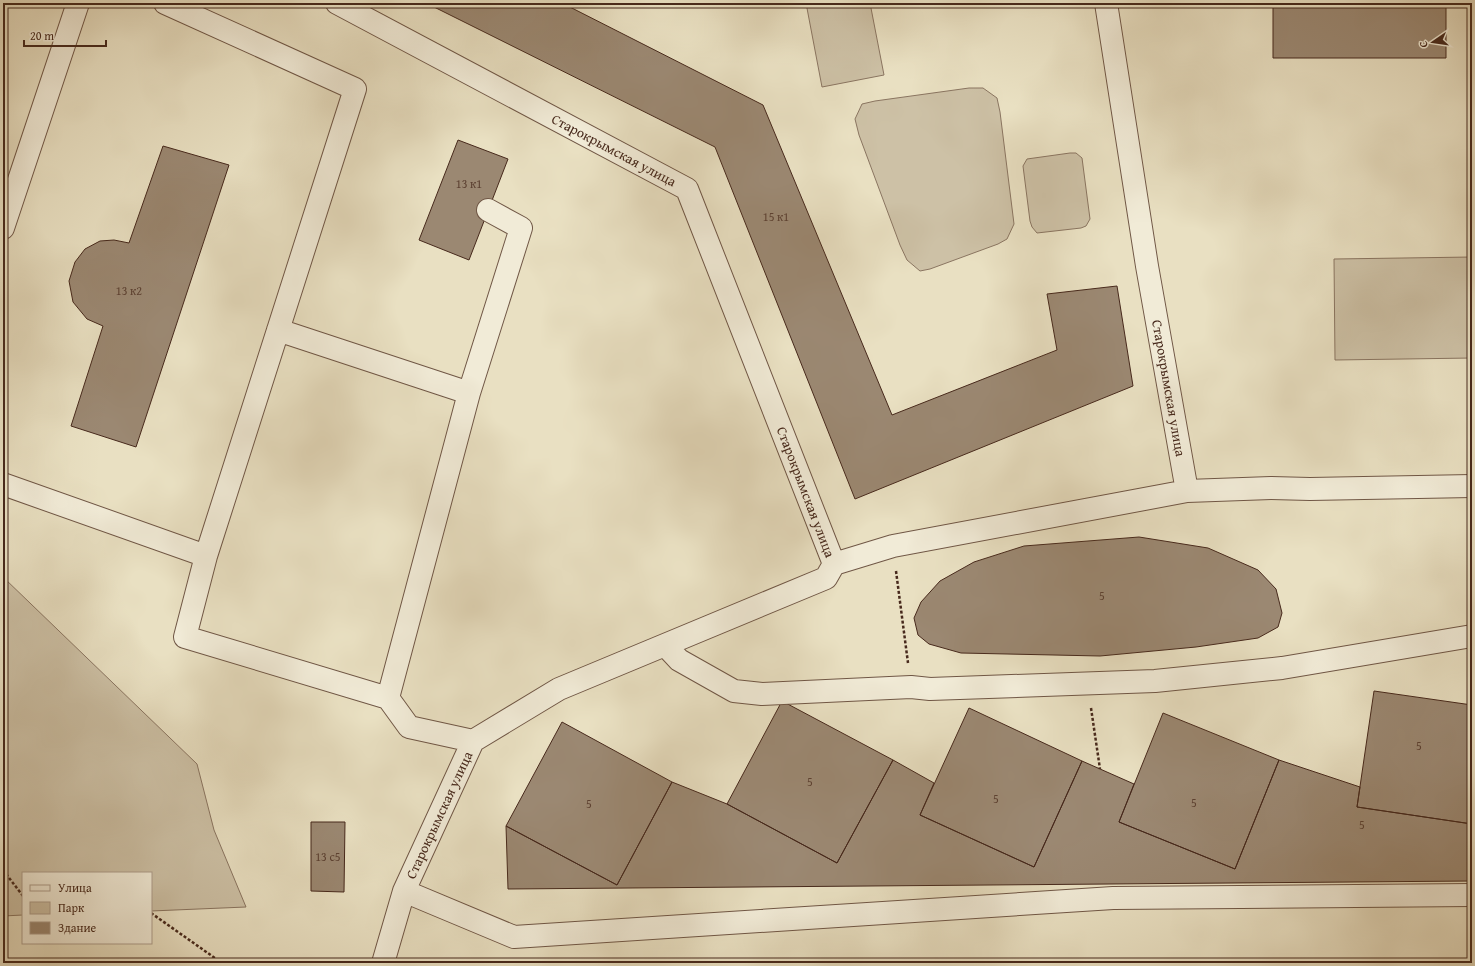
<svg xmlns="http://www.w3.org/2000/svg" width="1475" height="966" viewBox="0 0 1475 966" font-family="'Gentium Book Plus',serif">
<rect width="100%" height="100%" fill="#e9e0c2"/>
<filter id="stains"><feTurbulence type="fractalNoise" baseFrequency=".005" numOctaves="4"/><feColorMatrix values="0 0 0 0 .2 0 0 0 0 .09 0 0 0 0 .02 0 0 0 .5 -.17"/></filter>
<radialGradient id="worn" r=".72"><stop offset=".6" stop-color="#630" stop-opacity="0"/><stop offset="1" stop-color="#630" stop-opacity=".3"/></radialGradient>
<path fill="#cdc1a6" stroke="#8a7561" d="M806,3h64l14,72 -62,12z
M969,88h14l14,10 3,14 14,112 -7,15 -9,5 -68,25 -10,2 -13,-11 -7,-15 -41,-110 -4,-16 7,-15 13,-3z
M1070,153h6l6,5 8,61 -4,7 -5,2 -44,5 -5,-6 -2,-6 -7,-55 4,-7z
M1472,257v101l-137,2 -1,-101z
M3,577l194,187 17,66 32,77 -95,4v-38h-128v42l-20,1z"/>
<path fill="#9b8872" stroke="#47291c" d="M426,3h136l201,102 129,310 165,-65 -10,-56 70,-8 16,100 -278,113 -140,-352z
M1273,3h173v55h-173z
M458,140l50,19 -39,101 -50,-20z
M163,146l66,19 -93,282 -65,-21 32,-100 -16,-7 -14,-17 -4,-21 6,-19 10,-13 15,-8 14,-1 15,3z
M1139,537l69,11 50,22 18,19 6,24 -4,14 -20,11 -62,9 -96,9 -139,-3 -32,-9 -11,-9 -4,-17 7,-16 19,-21 34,-19 50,-16z
M1374,691l98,14v119l-115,-17z
M782,701l111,59 -56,103 -110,-59z
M969,708l113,53 -48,106 -114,-52z
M1163,713l116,47 -44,109 -116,-47z
M562,722l110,60 -55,103 -111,-59z
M893,760l41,23 -14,32 114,52 48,-106 52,23 -15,38 116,47 44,-109 81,27 -3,20 115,17v57l-964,8 -2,-63 111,59 55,-103 55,22 110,59z
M311,822h34l-1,70 -33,-1z"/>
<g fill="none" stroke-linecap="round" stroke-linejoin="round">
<g stroke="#705746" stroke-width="24">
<path id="minor" d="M337,3l350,186 147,375 -8,14 -267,111 -86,52 -69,150 -21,72
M1106,3l41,263 40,225 84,-3 39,1 162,-3
M3,228l75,-225
M278,330l191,63 52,-165 -33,-18
M469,393l-81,305 21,29 64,14
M3,484l203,72 149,-467 -190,-86
M206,556l-21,81 203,61
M834,564l59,-18 294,-55
M665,645l14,15 55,31 28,3 149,-7 19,2 225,-8 127,-13 190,-32
M404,891l110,46 599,-39 359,-3"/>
</g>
<path stroke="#47291c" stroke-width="2.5" stroke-dasharray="3 2" stroke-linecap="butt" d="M896,571l12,92
M1091,708l9,61
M3,870l20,26
M151,913l71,50"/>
<use href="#minor" stroke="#f1ebd7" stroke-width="22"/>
</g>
<g text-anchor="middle" stroke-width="3" stroke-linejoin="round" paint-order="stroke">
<g font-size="12" fill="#5c4132">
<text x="469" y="188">13 к1</text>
<text x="776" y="221">15 к1</text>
<text x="129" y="295">13 к2</text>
<text x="1102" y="600">5</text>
<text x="1419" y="750">5</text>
<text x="810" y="786">5</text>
<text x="996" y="803">5</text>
<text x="1194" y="807">5</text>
<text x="589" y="808">5</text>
<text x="1362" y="829">5</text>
<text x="328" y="861">13 с5</text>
</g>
<g font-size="14" fill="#47291c" stroke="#f1ebd7">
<text transform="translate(614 150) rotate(28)" y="5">Старокрымская улица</text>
<text transform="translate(1169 388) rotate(80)" y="5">Старокрымская улица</text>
<text transform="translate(806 492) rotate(69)" y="5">Старокрымская улица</text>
<text transform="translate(439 815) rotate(-65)" y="5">Старокрымская улица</text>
</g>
</g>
<rect width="1475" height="966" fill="none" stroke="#e9e0c2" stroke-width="16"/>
<rect x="4" y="4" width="1467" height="958" fill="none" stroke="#47291c" stroke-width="2"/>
<rect x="8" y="8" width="1459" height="950" fill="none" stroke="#47291c"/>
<rect x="22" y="872" width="130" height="72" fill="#f1ebd7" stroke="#ad9d8c"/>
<rect x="30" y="885" width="20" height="6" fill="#f1ebd7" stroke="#ad9d8c"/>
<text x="58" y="892" font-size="12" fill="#47291c">Улица</text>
<rect x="30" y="902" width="20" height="12" fill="#cdc1a6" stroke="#ad9d8c"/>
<text x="58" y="912" font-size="12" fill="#47291c">Парк</text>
<rect x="30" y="922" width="20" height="12" fill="#9b8872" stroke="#ad9d8c"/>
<text x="58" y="932" font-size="12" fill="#47291c">Здание</text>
<g transform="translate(1433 42) rotate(257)" stroke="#f1ebd7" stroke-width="3" paint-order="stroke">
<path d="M0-3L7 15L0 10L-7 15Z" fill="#47291c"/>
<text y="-6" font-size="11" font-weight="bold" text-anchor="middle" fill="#47291c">С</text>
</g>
<path d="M24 40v6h82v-6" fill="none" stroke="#47291c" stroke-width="2"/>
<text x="30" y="40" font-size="12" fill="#47291c" stroke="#f1ebd7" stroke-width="3" paint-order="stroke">20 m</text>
<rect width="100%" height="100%" filter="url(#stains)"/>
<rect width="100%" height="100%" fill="url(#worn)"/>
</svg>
